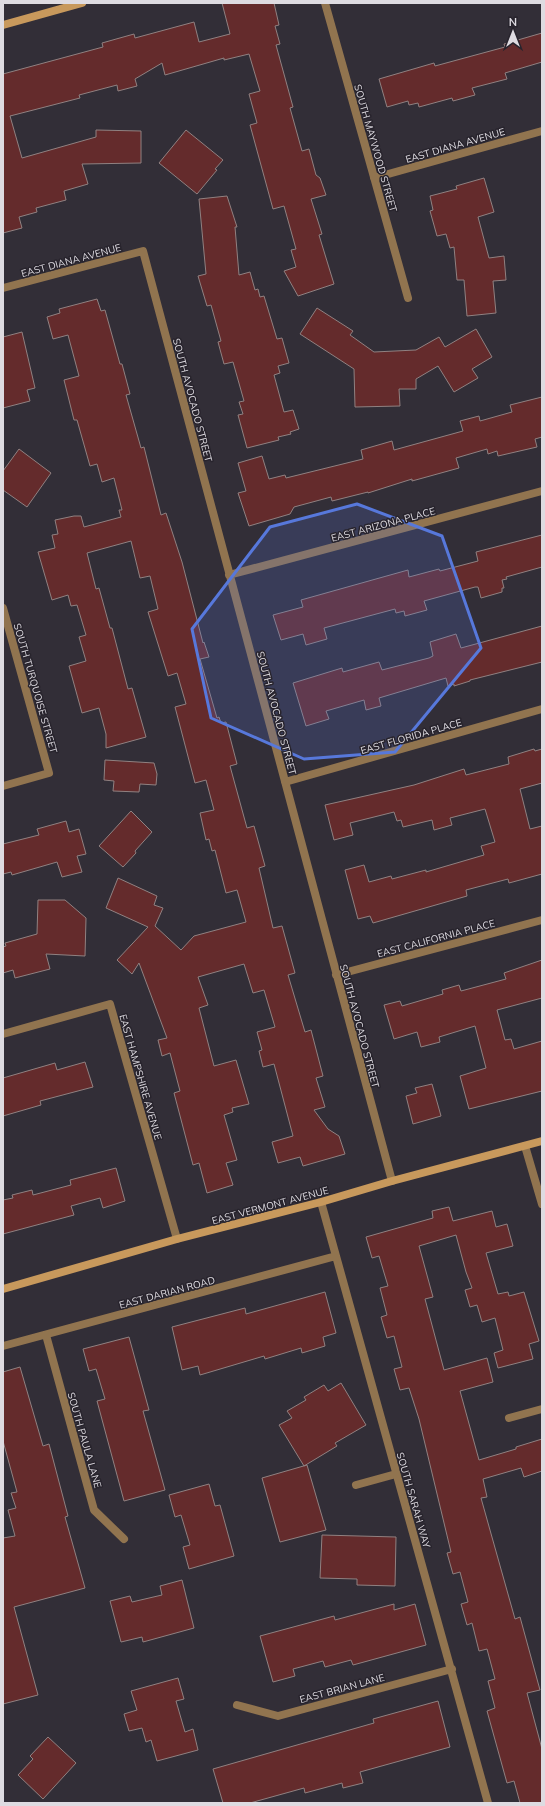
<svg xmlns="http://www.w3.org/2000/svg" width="545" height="1806" viewBox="0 0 545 1806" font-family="Mulish,sans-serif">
<rect width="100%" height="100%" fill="#322e37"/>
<path fill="#642b2c" stroke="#908181" d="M222,3h52l5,22 -4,1 5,18 -4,1 17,62 -3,1 12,43 7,-2 7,26 4,3 6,17 -15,4 11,35 -3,1 15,49 -36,12 -14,-25 12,-4 -5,-17 5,-1 -12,-43 -11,3 -23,-84 7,-2 -8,-29 11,-3 -11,-37 -25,6v-2l-59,17 -3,-12 -27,16 2,7 -19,5 -1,-6 -38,10 1,3 -70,18 12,42 74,-21v-7l45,1v32l-59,1 6,20 -24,7 2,9 -30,8 1,4 -18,5 3,11 -19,5v-159l100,-27 -1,-4 32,-9 1,4 59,-16 5,20 31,-8z
M542,33v29l-37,11 2,6 -35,9 3,7 -22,6 -1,-3 -33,9 -1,-4 -9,2 -1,-4 -21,6 -8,-28 55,-16 1,3 70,-19 -1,-3z
M186,130l37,30 -8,9 2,1 -20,24 -38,-31z
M484,178l10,34 -16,5 11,41 15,-2 2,24 -13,1 3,32 -29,3 -3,-36h-7l-3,-33 -4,1 -4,-14 -9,2 -7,-25 3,-1 -3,-14 27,-7 -1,-3z
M227,196l10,31h-2l4,48 11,-3 5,18 3,-1 2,8 4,-1 13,43 5,-1 7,25 -11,3 2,7 -6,2 10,37 9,-2 6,19 -9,3 1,2 -13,3 1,3 -32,8 -9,-33 5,-1 -4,-12 5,-1 -11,-39 -9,2 -6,-22 3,-1 -10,-36 -4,1 -9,-30 8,-2 -7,-75z
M97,299l4,12 4,-1 15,54h2l8,30 -4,1 15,53 3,-1 17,68 5,-2 16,49 21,81 1,-1 5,15 -9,2 17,59 2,-1 2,6 5,-1 11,42 -7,2 17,62 7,-2 11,40 -6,2 14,60 9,-2 13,47 -7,2 17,57 6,-2 12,46 -7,2 9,29 -11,3 14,19 11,7 6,18 -42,12 -3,-9 -22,6 -6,-21 21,-6 -19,-72 -11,3 -4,-16 3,-1 -5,-18 18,-5 -11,-37 -11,3 -9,-29 -46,13 10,28 -9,3 15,58 22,-6 13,44 -17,4 1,4 -9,3 13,45 -11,3 7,22 -26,8 -8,-30 -6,2 -19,-72 6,-2 -10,-38 -8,3 -4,-16 9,-2 -28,-75 -7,11 -15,-14 31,-33 -42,-19 12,-30 39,18 -3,9 9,3 -8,18 26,24 13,-14 52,-14 -9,-32 -11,3 -11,-43 -3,1 -3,-12 -3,1 -6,-27 14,-3 -8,-30 -11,3 -20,-76 11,-3 -9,-31 -9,3 -20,-64 10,-3 -8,-33 -10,2 -9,-37 -44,12 9,36 3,-1 11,40h2l16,61 4,-1 14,49 -40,11v-14l-7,-26 -17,5 -13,-47 17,-5 -7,-24 7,-2 -9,-30 -6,1 -3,-11 -16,5 -14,-48 17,-4 -3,-13 6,-1 -3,-14 19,-4h7l3,11 37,-10 -2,-7h3l-8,-32 -12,4 -5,-18 -7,2 -13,-46h-3l-10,-40 15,-4 -11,-41 -15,4 -6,-22 13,-4 -1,-4z
M317,308l36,23 -3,4 24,17 42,-2 23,-13 6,10 31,-18 16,28 -20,12 6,9 -24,14 -16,-26 -22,13v10h-17l1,17 -45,1 -1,-38 -54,-35z
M22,332l13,56 -8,2 3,11 -27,7v-71z
M542,397v40l-7,2 2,8 -39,9 -1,-5 -9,3 -1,-5 -31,9 3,10 -47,13v-2l-44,14v-1l-36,9 -1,-4 -37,10 -4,7 -41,12 -11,-33 8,-2 -8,-28 24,-7 7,23 16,-4 1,3 77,-19 -2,-9 31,-9 2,9 69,-19 -3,-10 19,-5 1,5 32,-9 -2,-7z
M19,449l32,24 -24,34 -24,-17v-19z
M542,535v32l-36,10 1,2 -5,1 2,8h-2v4l-21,6 -3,-11h-3l-51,14 3,9 -22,6 -1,-5 -8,2 -1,-4 -71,19 3,11 -21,6 -3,-11 -22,6 -8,-25 30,-8 -2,-7 107,-30 1,7 30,-8 1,2 38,-10 -2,-9z
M542,626v36l-72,18v1l-16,5v-2l-6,2 -2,-8 -67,20 2,8 -15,4 -2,-10 -38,11 3,8 -23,7 -13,-43 49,-15 1,4 36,-10 3,8 47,-12 4,-2 -3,-14 26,-8 5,14z
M534,749l1,2 7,-2v34l-22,6 10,40 12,-3v48l-33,9 -1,-4 -42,11 1,6 -94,27 -3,-7 -12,3 -13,-49 19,-5 5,17 22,-6 1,3 34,-9v2l58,-17 -3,-9 14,-4 -10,-33 -35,9 2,7 -18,5 -2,-10 -29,7 -2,-7 -4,1 -3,-9 -44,11 3,12 -19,5 -9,-35 89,-20 50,-16 2,6 43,-11 -1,-7z
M105,760l49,3 3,11 -1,11 -16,-1 -1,8 -26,-1 1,-10 -10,-1z
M131,811l21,21 -17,19 1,2 -13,14 -24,-21z
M66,821l3,11 10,-3 7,25 -9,2 5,16 -20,5 -5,-15 -45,13 -1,-3 -8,2v-30l36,-9 -2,-6z
M38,900h27l21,18 -1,38 -39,-2 4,15 -35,9 -2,-8 -10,3v-26l3,-1 -1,-3 32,-9z
M542,960v38l-45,12 8,30 6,-1 3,10 28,-8v50l-73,18 -9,-33 26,-8 -11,-42 -36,11 1,5 -19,5 -4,-15 -23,7 -10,-34 16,-4 2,5 41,-12 -1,-4 17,-5 2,6 45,-12 -2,-6z
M85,1062l8,25 -53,14 1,4 -38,11v-38l52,-15 2,7z
M432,1084l9,32 -28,8 -7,-28 11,-3 -2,-5z
M116,1168l9,33 -22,7 -3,-10 -29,8 3,9 -71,19v-34l10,-2 -1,-3 20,-5 1,5 38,-10 -1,-5z
M449,1207l4,14 39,-10 4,16 11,-3 6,22 -27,7 12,41 10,-2 1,4 15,-4 15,49 -10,3 4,15 -35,9 -4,-15 9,-3 -8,-32 -13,4 -5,-17 -7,2 -5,-17 7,-2 -6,-16 -10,-37 -37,11 14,51 -8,2 19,71 43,-12 6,24 -33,9 19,69 37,-11v-2l26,-8v32l-18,6 -3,-9 -38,11 4,18 -6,1 34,121 5,-2 20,73 -13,3 15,56v54h-22l-6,-22 -7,2 -20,-72 8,-3 -7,-27 7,-2 -8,-30 -8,2 -7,-28 -5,2 -6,-21 7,-2 -8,-30 -7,2 -6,-21 4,-1 -32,-133 -10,-31 -9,2 -6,-21 8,-2 -8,-31 -7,2 -6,-21 6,-2 -7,-27 8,-2 -9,-30 -7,2 -6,-21 67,-19 -1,-7z
M325,1292l11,41 -13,4 2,9 -23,7 -1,-5 -36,11 -1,-3 -64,19 -2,-9 -16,4 -10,-43 73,-19 1,6z
M129,1337l20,73 -6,1 22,79 -41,11 -27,-100 8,-2 -9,-30 -7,2 -6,-22z
M20,1367l23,79 6,-2 19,72 -3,1 20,71 -71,19 24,88 -35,9v-166l12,-2 -7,-26 8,-2 -5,-15 6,-1 -14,-51v-69z
M341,1383l25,42 -31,18 2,3 -33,20 -25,-41 13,-7 -5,-7 19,-11 -2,-3 20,-12 4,6z
M307,1465l19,65 -46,12 -18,-64z
M209,1484l6,22 5,-1 14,51 -45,13 -6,-22 7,-2 -9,-30 -6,2 -6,-22z
M322,1535l74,2 -1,49 -38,-1v-6l-37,-1z
M182,1580l12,48 -51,14 -1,-5 -21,5 -11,-41 20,-5 2,6 30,-7 -2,-9z
M394,1604v6l21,-6 11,41 -73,20 -2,-5 -26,7 -2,-6 -30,8 2,7 -22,6 -13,-46 74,-20 1,4z
M178,1678l6,21 -8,2 9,31 8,-3 5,21 -41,11 -6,-21 -5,2 -4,-14 -13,3 -5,-17 13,-4 -6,-19z
M438,1701l12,46 -90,25 3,11 -20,5 -1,-5 -37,10 -1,-5 -54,15h-27l-10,-34 161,-46 -1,-4z
M48,1737l28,26 -33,36 -25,-24 15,-16 -3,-3z"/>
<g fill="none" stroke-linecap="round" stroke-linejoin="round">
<path stroke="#91744f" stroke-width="8" d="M325,3l83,295
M374,178l168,-47
M3,288l140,-37 249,930
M229,575l313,-84
M3,608l46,165 -46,13
M285,782l257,-73
M336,975l206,-55
M3,1034l107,-30 67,235
M525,1146l17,58
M321,1202l167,601
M46,1335l48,175 30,29
M3,1346l333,-90
M509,1418l33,-9
M356,1485l40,-11
M237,1705l41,11 174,-47"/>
<path stroke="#c8995c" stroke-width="8" d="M3,25l79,-22
M3,1289l174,-50 144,-37 71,-21 150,-40"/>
</g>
<path fill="#5778db" fill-opacity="0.2" stroke="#5778db" stroke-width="3" stroke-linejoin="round" d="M357,504l85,32 39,112 -86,104 -91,7 -93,-41 -19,-89 78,-102z"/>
<g text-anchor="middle" stroke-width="3" stroke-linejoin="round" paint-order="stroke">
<g font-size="10" fill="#dedbe1" stroke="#28242d">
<text transform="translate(455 145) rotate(-16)" y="4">EAST DIANA AVENUE</text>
<text transform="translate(376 148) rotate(74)" y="4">SOUTH MAYWOOD STREET</text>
<text transform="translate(71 260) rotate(-15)" y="4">EAST DIANA AVENUE</text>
<text transform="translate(193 400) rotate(75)" y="4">SOUTH AVOCADO STREET</text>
<text transform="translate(383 524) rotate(-15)" y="4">EAST ARIZONA PLACE</text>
<text transform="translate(36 688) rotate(74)" y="4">SOUTH TURQUOISE STREET</text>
<text transform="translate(277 713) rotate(75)" y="4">SOUTH AVOCADO STREET</text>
<text transform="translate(411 736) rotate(-16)" y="4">EAST FLORIDA PLACE</text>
<text transform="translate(436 938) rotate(-15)" y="4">EAST CALIFORNIA PLACE</text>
<text transform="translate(360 1026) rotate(75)" y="4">SOUTH AVOCADO STREET</text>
<text transform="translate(141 1077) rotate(74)" y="4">EAST HAMPSHIRE AVENUE</text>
<text transform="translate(270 1205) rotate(-15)" y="4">EAST VERMONT AVENUE</text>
<text transform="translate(167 1292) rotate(-15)" y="4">EAST DARIAN ROAD</text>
<text transform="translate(85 1440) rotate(74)" y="4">SOUTH PAULA LANE</text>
<text transform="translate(414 1500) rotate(74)" y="4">SOUTH SARAH WAY</text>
<text transform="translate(342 1688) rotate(-15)" y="4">EAST BRIAN LANE</text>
</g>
</g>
<rect width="545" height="1806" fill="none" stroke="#dedbe1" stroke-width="8"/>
<g transform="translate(513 32)" stroke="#28242d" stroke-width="3" paint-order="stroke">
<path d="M0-3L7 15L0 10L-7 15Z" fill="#dedbe1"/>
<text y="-6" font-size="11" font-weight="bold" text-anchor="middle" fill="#dedbe1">N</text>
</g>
</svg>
